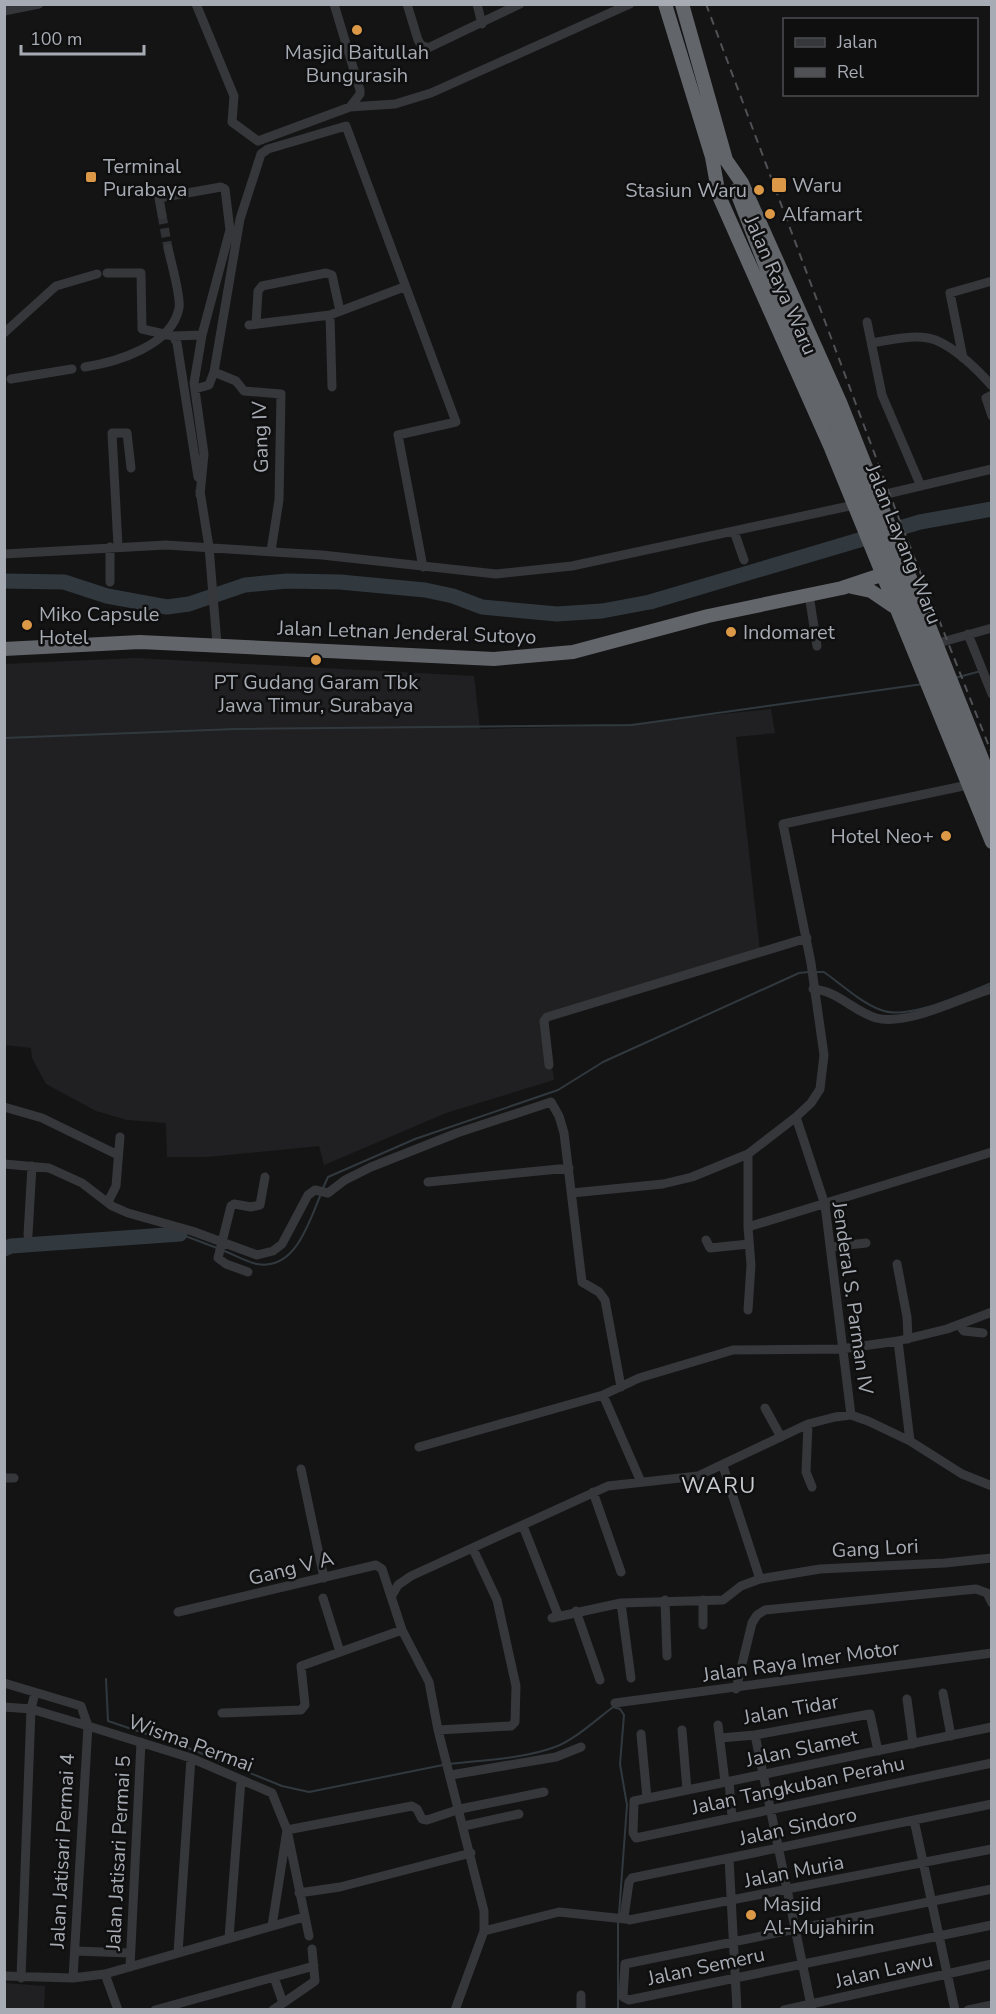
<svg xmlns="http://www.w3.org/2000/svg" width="996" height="2014" viewBox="0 0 996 2014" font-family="'Nunito Sans',sans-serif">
<rect width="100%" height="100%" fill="#141415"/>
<path fill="#202022" d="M136,658l338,18 6,53 129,-3 162,-17 4,24 -39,4 24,214 -215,64 9,65 -108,33 -122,52 -5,-19 -112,11h-40l-1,-34 -39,-3 -31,-9 -50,-27 -14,-26 -1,-10 -26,-3 -1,-381z
M5,1983l40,3 -1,23h-39z"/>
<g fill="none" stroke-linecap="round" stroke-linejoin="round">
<path stroke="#31393e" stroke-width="2" d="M955,678l26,-7
M4,738l231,-9 397,-4 291,-41
M815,972h9c17,12 37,31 57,38 27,11 84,-17 111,-27
M323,1188l5,-11 87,-38 143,-49 45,-28 196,-89 10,-1
M180,1234l37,14
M222,1250c11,4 24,12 35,14 39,7 52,-43 64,-70
M106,1679l2,42 80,27 94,38 27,6 134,-27
M449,1764c34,-4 73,-5 106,-17 19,-7 41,-27 58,-40l7,2 4,6 -4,49 7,41 -8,109
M618,2010v-90"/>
<path stroke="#31393e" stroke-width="15" d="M4,581l60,1 43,14 60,11 22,-3 56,-19 42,-4 53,1 85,8 28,6 29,11 75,7 45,-3 48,-9 270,-80 72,-13
M4,1249l7,-3 169,-12"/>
<path stroke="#313235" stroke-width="9" stroke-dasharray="9 4.5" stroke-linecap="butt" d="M162,215l6,33"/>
<path stroke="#35373a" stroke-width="9" d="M196,4l38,92 -2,26 26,19 92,-34 45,-3 36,-11 199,-89
M334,4l26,86v4l-10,13
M407,4l11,36 3,5 7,3 92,-44
M477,4l5,20
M4,11l35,-7
M162,215l-3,-17 62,-11 4,2 5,41 -28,105 -8,48 10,71 -4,41
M107,273h34l1,56 31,7 29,-1
M330,315l2,72
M867,322l15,73 38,89
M256,324l2,-33 4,-5 64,-13 6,2 8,36
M249,325l81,-10 74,-28
M4,333l52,-47 41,-12
M173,336l4,7 21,134
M872,343c18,-3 38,-8 56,-5 22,4 50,32 64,48
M963,358l-13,-65 42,-12
M85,367c31,-5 87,-21 94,-59 2,-13 -8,-45 -11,-60
M214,372l22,9 8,10 37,3 -2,106 -8,51
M11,379l61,-10
M195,389l14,-4 5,-13 26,-153 21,-65 7,-5 78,-23 110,296 -58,13 25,132
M992,395l-6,3 6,18
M200,491l9,56 8,97
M878,496l114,-27
M734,531l10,29
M118,546l-6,-113h15l4,35
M110,547v35
M4,554l162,-9 156,10 174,19 76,-8 282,-61
M809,595l8,51
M968,634l24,60
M935,644l57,-16
M813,989c25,2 40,22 63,29 33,8 83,-20 116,-29
M549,1065l-5,-44 3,-4 260,-79
M4,1107l38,11 76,37
M796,1117l29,88 26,210
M748,1154v73
M4,1164l45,4 33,15 30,23 16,7 64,18 65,24 16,-4 9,-7 26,-49 7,-5 13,3 17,-13 26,-13 86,-34 94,-31 8,14 5,17 18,149 17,10 6,8 16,87
M428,1182l141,-14
M572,1193l91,-9 29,-7 56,-23 48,-37 15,-14 9,-14 4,-34 -13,-92 -28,-139 185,-39
M108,1202l8,-16 4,-49
M28,1235l4,-69
M706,1240l4,8 39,-4
M830,1247l36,-4
M897,1264l10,53 1,22
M248,1272l-22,-8 -8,-6 13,-52 3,-2 17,3 9,-2 5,-28
M748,1310l3,-45 -3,-38 244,-75
M959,1325l5,6 19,2
M898,1341l12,100
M603,1395l38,87
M765,1408l16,29
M808,1424l-2,48 6,15
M419,1447l184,-52 36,-17 94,-28 108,-1 57,-8 49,-12 45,-17
M723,1466l37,113
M301,1469l23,109
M4,1478h10
M593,1492l28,80
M523,1526l35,89
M391,1597l7,-12 13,-9 197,-90 90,-10 110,-52 27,-7 16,-2 17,6 42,20 52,33 30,12
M323,1598l17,54
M665,1600l2,56
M621,1603l10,75
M576,1611l24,69
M178,1612l198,-47 6,4 20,61 27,52 9,48 46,181v20l-29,79
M552,1618l69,-15 102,-3 18,-14 19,-7 60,-10 125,-6 47,-5
M703,1625v-25
M4,1683l77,23 7,20 103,32 81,35 15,37 22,106
M736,1689l16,-66 5,-8 8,-5 211,-21 11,4 5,10
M943,1693l8,43
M907,1699l6,45
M615,1703l377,-50
M4,1707l27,2 57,17 -15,252
M222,1713l79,-3 4,-5 -4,-39 101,-36
M718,1725l7,57
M992,1727l-358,74 -1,32 3,5 356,-75
M438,1730l73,-4 4,-4 1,-36 -19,-86 -24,-51
M682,1730l5,60
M641,1734l6,64
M755,1735l57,275
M720,1738l35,-3 115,-21 8,37
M451,1775l105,-18 25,-10
M729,1781l3,36
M992,1804l-360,74 -3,4 -5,35 5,3 363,-71
M914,1820l41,190
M464,1826l55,-12
M729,1858l8,152
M992,1889l-367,75 -2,33 6,3 363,-75
M299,1893l41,-6 131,-34
M272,1926l15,-96 125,-24 5,3 5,10 5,1 33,-11 84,-17
M484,1931l75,-19 66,7
M229,1938l12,-158
M75,1951l55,2
M178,1953l13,-195
M130,1967l11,-225
M105,1974l13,36
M4,1976l69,2 32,-4 199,-57
M274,1977l9,26
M21,1978l10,-269 4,-16
M155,2010l159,-44
M273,2010l42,-29 -3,-32
M581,2010v-15
M784,2010l208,-46
M968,2010l24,-5"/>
<path stroke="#62656a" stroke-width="14" d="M665,4l47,153 7,39 112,252 161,394
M682,4l44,156 16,23 98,219 152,382
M736,190l39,100 60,133
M852,587l19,4 22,15
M4,649l136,-7 354,17 79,-7 135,-36 134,-28 63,-21
M958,733l34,81"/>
<path stroke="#4f5154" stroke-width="2" stroke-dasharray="8 6" stroke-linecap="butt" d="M706,4l190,507 96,243"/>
<path stroke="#62656a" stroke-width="14" d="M835,423l123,310"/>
</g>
<g fill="#db9846" stroke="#0f0f10" stroke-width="2">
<circle cx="357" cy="30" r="6"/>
<rect x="85" y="171" width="12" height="12" rx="3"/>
<rect x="771" y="177" width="16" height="16" rx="3"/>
<circle cx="759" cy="190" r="6"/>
<circle cx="770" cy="214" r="6"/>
<circle cx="27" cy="625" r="6"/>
<circle cx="731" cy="632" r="6"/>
<circle cx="316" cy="660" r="6"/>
<circle cx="946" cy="836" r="6"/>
<circle cx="751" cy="1915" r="6"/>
</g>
<g text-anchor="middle" stroke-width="5" stroke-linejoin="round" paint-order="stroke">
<g font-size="20" fill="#a7acb4" stroke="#0f0f10" text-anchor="start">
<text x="357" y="59" text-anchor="middle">Masjid Baitullah<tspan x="357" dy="23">Bungurasih</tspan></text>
<text x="103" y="173">Terminal<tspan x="103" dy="23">Purabaya</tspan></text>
<text x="792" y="192">Waru</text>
<text x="747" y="197" text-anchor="end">Stasiun Waru</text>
<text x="782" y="221">Alfamart</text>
<text x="39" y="621">Miko Capsule<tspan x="39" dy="23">Hotel</tspan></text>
<text x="743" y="639">Indomaret</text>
<text x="316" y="689" text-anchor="middle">PT Gudang Garam Tbk<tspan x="316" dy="23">Jawa Timur, Surabaya</tspan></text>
<text x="934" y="843" text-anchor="end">Hotel Neo+</text>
<text x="763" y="1911">Masjid<tspan x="763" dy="23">Al-Mujahirin</tspan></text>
</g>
<g font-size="20" fill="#a7acb4" stroke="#0f0f10">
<text transform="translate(781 285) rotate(66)" y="7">Jalan Raya Waru</text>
<text transform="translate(260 437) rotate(-92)" y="7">Gang IV</text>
<text transform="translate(904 544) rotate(68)" y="7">Jalan Layang Waru</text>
<text transform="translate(407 632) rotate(2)" y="7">Jalan Letnan Jenderal Sutoyo</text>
<text transform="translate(853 1298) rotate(82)" y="7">Jenderal S. Parman IV</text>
<text transform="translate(875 1548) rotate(-3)" y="7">Gang Lori</text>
<text transform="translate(291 1568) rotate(-14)" y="7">Gang V A</text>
<text transform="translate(801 1661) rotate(-8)" y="7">Jalan Raya Imer Motor</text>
<text transform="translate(791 1709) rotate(-10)" y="7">Jalan Tidar</text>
<text transform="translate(191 1743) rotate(20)" y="7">Wisma Permai</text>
<text transform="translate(802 1748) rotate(-12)" y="7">Jalan Slamet</text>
<text transform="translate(798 1785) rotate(-12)" y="7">Jalan Tangkuban Perahu</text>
<text transform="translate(798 1826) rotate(-12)" y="7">Jalan Sindoro</text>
<text transform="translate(62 1851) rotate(-87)" y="7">Jalan Jatisari Permai 4</text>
<text transform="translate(118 1853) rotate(-87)" y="7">Jalan Jatisari Permai 5</text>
<text transform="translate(794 1871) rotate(-11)" y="7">Jalan Muria</text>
<text transform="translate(706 1966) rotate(-12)" y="7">Jalan Semeru</text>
<text transform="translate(884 1970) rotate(-13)" y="7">Jalan Lawu</text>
</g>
<g font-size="22" letter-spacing="1.5" fill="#c8cbd0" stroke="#0f0f10">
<text x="719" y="1493">WARU</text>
</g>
</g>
<rect width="996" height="2014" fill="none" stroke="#a7acb4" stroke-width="12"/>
<rect x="783" y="18" width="195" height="78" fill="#0f0f10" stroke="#4c4e52" stroke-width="1.5"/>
<rect x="795" y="38" width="30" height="9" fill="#35373a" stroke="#4c4e52" stroke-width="1.5"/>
<text x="837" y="48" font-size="18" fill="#a7acb4">Jalan</text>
<rect x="795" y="68" width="30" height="9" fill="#4f5154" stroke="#4c4e52" stroke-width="1.5"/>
<text x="837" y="78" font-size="18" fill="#a7acb4">Rel</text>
<path d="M21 45v9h123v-9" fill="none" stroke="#a7acb4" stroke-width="3"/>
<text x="30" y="45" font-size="18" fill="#a7acb4" stroke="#0f0f10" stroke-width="4.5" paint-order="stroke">100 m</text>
</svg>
